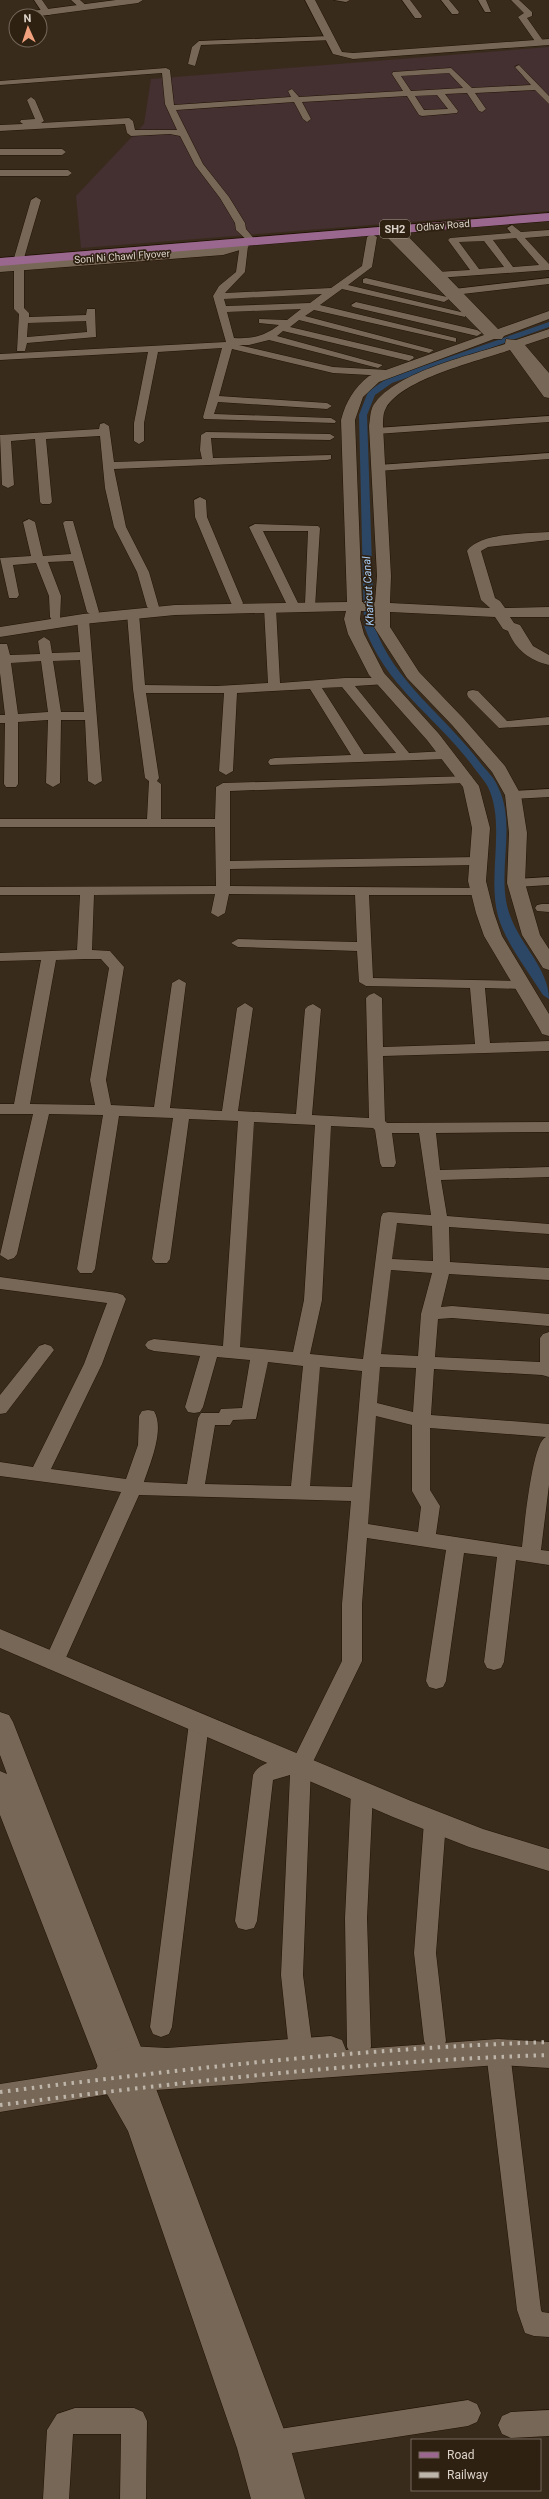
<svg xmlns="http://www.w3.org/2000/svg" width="549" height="2499" viewBox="0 0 549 2499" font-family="Roboto,sans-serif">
<rect width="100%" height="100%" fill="#392b1c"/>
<path fill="#442f31" d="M549,47v164l-468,37 -5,-52 68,-72 7,-45z"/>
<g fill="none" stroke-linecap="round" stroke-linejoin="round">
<path fill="#2c4765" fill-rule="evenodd" d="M549,322v5l-157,56 -17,12 -8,20 7,210c19,57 73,92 108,140 6,7 13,14 16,22 20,40 -4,90 13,131 10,27 38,52 38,81l-6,-4c-14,-23 -38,-53 -45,-79 -11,-41 8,-91 -10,-129 -4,-7 -11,-15 -16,-22 -36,-48 -89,-81 -108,-140l-5,-210 9,-23 18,-13z"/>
<g stroke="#201305" stroke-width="1">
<path id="minor" d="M34,0h8l9,13 -1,2h-6z
M71,0h9l9,8 -7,2z
M334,0h16l-4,2z
M402,0h8l12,16 -1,2h-6z
M441,0h8l10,12 -1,2h-6z
M478,0h8l5,12h-6z
M511,0h8l13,12v4l-5,2 17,24 -1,2h-6l-19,-27 6,-4z
M330,36l4,2 -1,2 -132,5 -6,21 -7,-2 4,-17 7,-6z
M519,65l30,31v8l-14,-14 -60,3 11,16 -4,3 -3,-1 -12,-18 -22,1 13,17 -1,2 -35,3 -3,-1 -12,-19 -105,6 9,17 -4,3 -4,-3 -9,-17 -118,8 27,54 26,33 16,26 1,6 10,12 -5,3 -15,-14 -1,-7 -15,-25 -25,-33 -15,-29 -10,-2 -39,2 -4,-3 -2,-9 -125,7v-6l23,-1 -3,-2 1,-2 14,-1 -8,-19 4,-3 4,3 9,21 -3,2 88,-5 4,3 2,9h42l-12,-26 -3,-31 -162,12v-4l166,-13 4,2 4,35 117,-8 -3,-6 4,-2 7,8 104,-6 -11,-17 1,-2 58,-4 21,20 59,-3 -16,-18zM449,73l14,15 -52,3 -10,-15zM437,95l11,14 -24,1 -9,-14z
M0,149h62l4,3 -4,3h-62z
M0,170h68l4,3 -4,3h-68z
M36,197l5,3 -17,58 -8,2 -2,-2 17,-58z
M512,225l9,7 28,-2v6l-24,2 24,26v6l-112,8 -5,-3 5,-3 33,-2 -22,-30 2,-2 61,-5 -4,-5zM516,238l23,27 -26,2 -20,-27zM484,241l20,26 -25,2 -20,-27z
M372,234l5,3 -5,30 -24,18 117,28v4l-123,-28 -22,16 136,33v4l-142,-32 -9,6 129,34 -5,3 -130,-33 -9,7 123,29 1,2 -5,3 -126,-30 -6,5 106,29 -5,3 -109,-28 -20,5h-10l94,22 54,3 5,3 -5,3 -54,-3 -101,-24 -13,47 108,7 5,3 -5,3 -109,-7 -4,12 117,4 5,3 -1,2 -131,-4 -1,-2 19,-69 -64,4 -14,71v18l-5,3 -5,-3v-18l14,-71 -148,8v-6l226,-12 -13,-46 6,-10 17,-14 4,-28 8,2 -3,26 -20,21 106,-5 31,-22 5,-29zM322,294l-12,9 -84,3 -2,-7zM301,309l-14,11 -28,-1v4l20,2c-15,11 -26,14 -45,13l-7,-26z
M19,264l5,3v41l5,5v4l57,-2 1,-6h8l1,28 -69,6 -2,8h-8l2,-37 -5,-5v-42zM86,321l1,11 -60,5 1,-14z
M366,278l81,19 2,2 -5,3 -81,-19v-4z
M549,278v6l-95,11 -5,-3 5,-3z
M356,302l121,28 5,3 -5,3 -124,-29 -2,-2z
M549,416v6l-173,12 -5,-3 5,-3z
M104,423l5,3 5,36 88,-3 -2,-9 1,-15 5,-3 124,2 5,3 -5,3 -119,-2 2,20 118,-3v4l-4,1 -213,9 12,58 23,45 10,35 -6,4 -6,-4 -10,-35 -23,-45 -9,-39 -5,-52 -54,3 6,63 -2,2h-8l-2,-2 -5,-63 -24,2 3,44 -6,3 -6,-3 -2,-50 99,-6 1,-5z
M549,453v6l-171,12 -6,-3 6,-3z
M200,497l6,3 1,17 36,86 -2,3h-8l-2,-3 -36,-86 -1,-17z
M29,519l6,3 8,34 28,-2 -8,-31 2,-2h8l26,91 -2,3 -4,1 -6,-4 -14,-51 -25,1 13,34 -1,24h-8l-2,-3 -1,-21 -13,-33 -23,2 6,30 -2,3h-8l-9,-40 31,-2 -8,-34z
M255,524l63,2 2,2 -5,79 -4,1 -6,-4 3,-73h-45l35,72 -6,4 -6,-4 -37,-76z
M270,604l6,4 4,75 65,-5h41l2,3 -2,3 -31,2 54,67 38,-2 7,4 -7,4 -177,6 -2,-3 2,-3 5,-1 76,-3 -41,-66 -73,4 -4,78 -7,4 -7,-4 5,-78h-78l13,85 -2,3 4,3v35h54l1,-32 7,-4 248,-7 2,3 -2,3 -5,1 -236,8v70l249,-4 7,4 -7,4 -249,4v17l255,2 2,3 -7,4h-111l4,83 154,3 3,3 -3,3 -5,2 -37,-1 5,55 59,-2v10l-166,5 2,65 2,2 162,-1v10l-113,1 4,37 109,-3v10l-108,3 6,36 102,8v10l-100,-7 1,35 99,6v12l-100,-6 -8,33 11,-1 97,8v12l-97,-8 -14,1 -3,38 105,5v-24l3,-4 6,-2v45l-7,-2 -108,-6 -3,46 118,9v61l-8,65 8,1v14l-33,-5 -12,102 -3,6 -7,2 -7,-2 -3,-6 13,-105 -33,-4 -18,128 -3,6 -7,2 -7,-2 -3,-6 20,-131 -79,-12 -5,66v57l-51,105 -8,209 10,76 -4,7 -8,3 -8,-3 -4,-7 -8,-76 9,-200 -17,5 -16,141 -3,7 -8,2 -8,-2 -3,-7 18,-146c7,-14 27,-16 41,-17l48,-97v-57l9,-103 -212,-6 -75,167 -3,6 -7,2 -7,-2 -3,-6 77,-170 -121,-16v-14l33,5 51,-103 23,-61 -107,-14v-12l117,16 6,2 3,4 -24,65 -51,105 75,10 12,-34 1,-29 3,-5 6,-1 6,1c11,18 -4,53 -10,71l43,2 11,-66 3,-5h18l2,-4 21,-1 8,-48 -33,-3 -14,50 -3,5 -6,1 -6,-1 -3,-5 15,-51 -46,-5 -6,-2 -3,-4 3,-4 6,-2 69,7 15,-225 -49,-2 -19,140 -3,4h-12l-3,-4 21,-141 -54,-2 -24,153 -3,4h-12l-3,-4 26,-154 -54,-1 -32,140 -3,4 -6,2 -8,-5 33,-141h-33v-10h14l27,-144 -41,1v-8l77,-3 3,-55h-80v-8l216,-1 -1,-59h-215v-8h147l2,-38 -4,-3 -12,-89 -6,-75 6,-4 6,4 6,71 72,1 51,-3 -4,-75zM342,687l54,66 -32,1 -42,-66zM215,894l-4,19 7,4 7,-4 4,-19 126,1 2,47 -119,-3 -7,4 7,4 119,4 2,31 7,4 104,2 5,56 -92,3 -1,-49 -8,-5 -5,2 -3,3 3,120 -57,-3 9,-106 -8,-5 -5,2 -3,3 -9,105 -58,-3 15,-103 -8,-5 -8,5 -15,103 -52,-3 16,-125 -7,-4 -7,4 -18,124 -43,-2 -5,-25 18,-113 -14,-16 -18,-1 2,-55zM84,959h17l8,9 -19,112 5,25 -65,-1 26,-144zM254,1122l61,3 -11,175 -11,52 -53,-5zM331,1126l42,2 2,2 5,33 2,4h12l2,-4 -4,-30h27l12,82 -42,-3 -6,1 -2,4 -18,142 -53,-5 12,-54zM397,1223l35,3 1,35 -41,-2zM391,1270l41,3 -11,41 -3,42 -37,-2zM268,1362l35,4 -12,120 -86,-2 10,-59h15l3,-5 23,-1zM320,1367l42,4 -10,116 -42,-1zM380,1367l36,1 -3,44 -36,-9zM376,1416l36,9v66l9,16 -3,25 -50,-8zM430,1428l116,9c-14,4 -22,93 -24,110l-86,-13 4,-28 -10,-16z
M83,615l6,4 13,162 -7,4 -7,-4 -3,-61h-24l-1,63 -7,4 -7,-4 2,-63 -30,2v62l-2,3h-10l-2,-3 1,-61h-5v-8h5l-5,-42v-29h7l3,11 30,-1 -2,-13 6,-4 6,4 2,12 28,-1 -3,-33zM80,660l4,52h-23l-8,-51zM41,661l7,51 -30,2 -7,-51z
M473,690l5,1 29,30 42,-4v8l-50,3 -31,-31 -1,-3 1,-3z
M549,789v8l-36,2 -7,-4 7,-4z
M549,877v8l-33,2 -7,-4 7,-4z
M542,904h7v8l-12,-1 -2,-3 2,-3z
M45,1344l6,2 3,4 -3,4 -45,59 -6,1v-19l39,-49z
M199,1715l7,2 3,6 -37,304 -3,7 -8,3 -8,-3 -3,-7 39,-304 3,-6z
M362,1783l7,3 4,6 -6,126 4,129 -4,7 -8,3 -8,-3 -4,-7 -2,-129 6,-126 4,-6z
M435,1813l8,3 3,6 -10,131 10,88 -3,7 -8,3 -8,-3 -3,-7 -10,-88 10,-131 3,-6z
M498,2042l8,3 4,7 31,258 1,2 7,1v24l-15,-1 -9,-3 -8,-23 -31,-258 4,-7z
M468,2400l9,4 4,9 -4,9 -9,4 -195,30 -9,-4 -4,-9 4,-9 9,-4z
M75,2408h59l9,4 4,9 -1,78h-26l1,-65h-48l-4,65h-26l4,-69 10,-16z
M549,2410v26l-38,2 -9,-4 -4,-9 4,-9 9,-4z"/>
</g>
<g stroke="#201305" stroke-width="1">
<path id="tertiary" d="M305,0h10l27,52 11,1 196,-14v6l-196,14 -20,-5z
M395,226l4,1 99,102 51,-18v8l-45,17 -2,3h-8l-115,43 -16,15 -8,23 7,182h13l2,-26 -8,-150c1,-6 1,-13 3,-18 18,-35 97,-52 133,-64l1,-5 10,1 33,-11v8l-24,8 24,28v25l-5,-1 -34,-47c-32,11 -108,29 -124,58 -3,5 -3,12 -3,18l8,150 -1,27 100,5 -9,-8 -14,-49c13,-19 60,-17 82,-19v8l-61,7 -7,4 14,47 5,3 5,7 44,-1v10h-39l4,6 6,2 13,21 16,9v10c-20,-5 -33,-15 -41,-34l-5,-2 -8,-12 -105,-5v15l29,45 45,47 41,47 16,29 6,38 -2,50 15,52 9,14v21l-6,-2 -21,-33 -15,-52 2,-50 -4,-38 -13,-23 -40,-47 -45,-47 -33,-51 1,-16h-14l-1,8 4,15 20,39 55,61 40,52 11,42 -4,53 8,32 8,23 47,78v22l-7,-2 -2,-4 -56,-94 -8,-23 -8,-32 4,-53 -9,-41 -36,-47 -58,-65 -21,-41 -4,-15 2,-8 -171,4 -92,9 -83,13v-10l83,-13 92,-9 172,-3 -6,-182c5,-19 13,-32 28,-44l115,-41 -104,-105 2,-2z
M243,242l6,4 -2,2 -24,7 -223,17v-8l223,-17z
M0,1629l411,172 72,28 66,20v22l-80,-24 -76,-30 -393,-169z
M0,1712l9,3 4,7 133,338 -3,7 5,2 4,9 137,365 16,56h-54l-14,-51 -109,-317 -29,-51 2,-5 -101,-260v-44l7,3 -7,-19zM125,2070l2,1 -2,3 -1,-2z"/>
</g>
<g stroke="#201305" stroke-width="1">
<path id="secondary" d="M116,0h27l-5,3 -98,13h-24v3l-4,-3 5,-3z
M331,2036l11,4 4,10 152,-11 51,3v26l-51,-3 -356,26 -16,8 -17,-5 -109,18v-28l96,-15 8,-15 25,-8 38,2z"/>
</g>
<g stroke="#201305" stroke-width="1">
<path id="primary" d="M549,213v8l-549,45v-8z"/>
</g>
<use href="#minor" fill="#776756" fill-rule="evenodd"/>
<use href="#tertiary" fill="#776756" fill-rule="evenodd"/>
<use href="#secondary" fill="#776756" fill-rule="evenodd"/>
<use href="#primary" fill="#9a678e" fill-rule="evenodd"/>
<path stroke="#beb5aa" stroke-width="4" stroke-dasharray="2.5 5.5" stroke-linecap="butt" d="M0,2092c183,-23 365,-44 549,-50
M0,2105c183,-23 365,-44 549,-50"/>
</g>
<g text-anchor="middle" stroke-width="3.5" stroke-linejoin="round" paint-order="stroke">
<g font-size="10" fill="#dbd3c9" stroke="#2f2112">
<text transform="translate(443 225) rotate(-5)" y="4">Odhav Road</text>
<text transform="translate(122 256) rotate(-4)" y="4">Soni Ni Chawl Flyover</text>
</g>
<rect fill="#2f2112" stroke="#a79e92" stroke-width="1" x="380" y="220" width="30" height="18" rx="3"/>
<g font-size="11" font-weight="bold" fill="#dbd3c9">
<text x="395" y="233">SH2</text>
</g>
<g font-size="11" font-style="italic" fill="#a8cef9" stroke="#2f2112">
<text transform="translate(368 591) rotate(-93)" y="4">Kharicut Canal</text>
</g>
</g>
<rect x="411" y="2439" width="130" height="52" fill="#2f2112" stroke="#74685b"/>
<rect x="419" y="2452" width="20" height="6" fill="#9a678e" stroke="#74685b"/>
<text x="447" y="2459" font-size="12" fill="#dbd3c9">Road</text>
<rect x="419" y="2472" width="20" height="6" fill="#beb5aa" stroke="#74685b"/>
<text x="447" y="2479" font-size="12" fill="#dbd3c9">Railway</text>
<g transform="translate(28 28) rotate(357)"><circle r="19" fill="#2f2112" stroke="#74685b"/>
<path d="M0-3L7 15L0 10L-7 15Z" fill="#f1a17d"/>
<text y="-6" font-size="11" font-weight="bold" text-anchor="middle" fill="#dbd3c9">N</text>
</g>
</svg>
